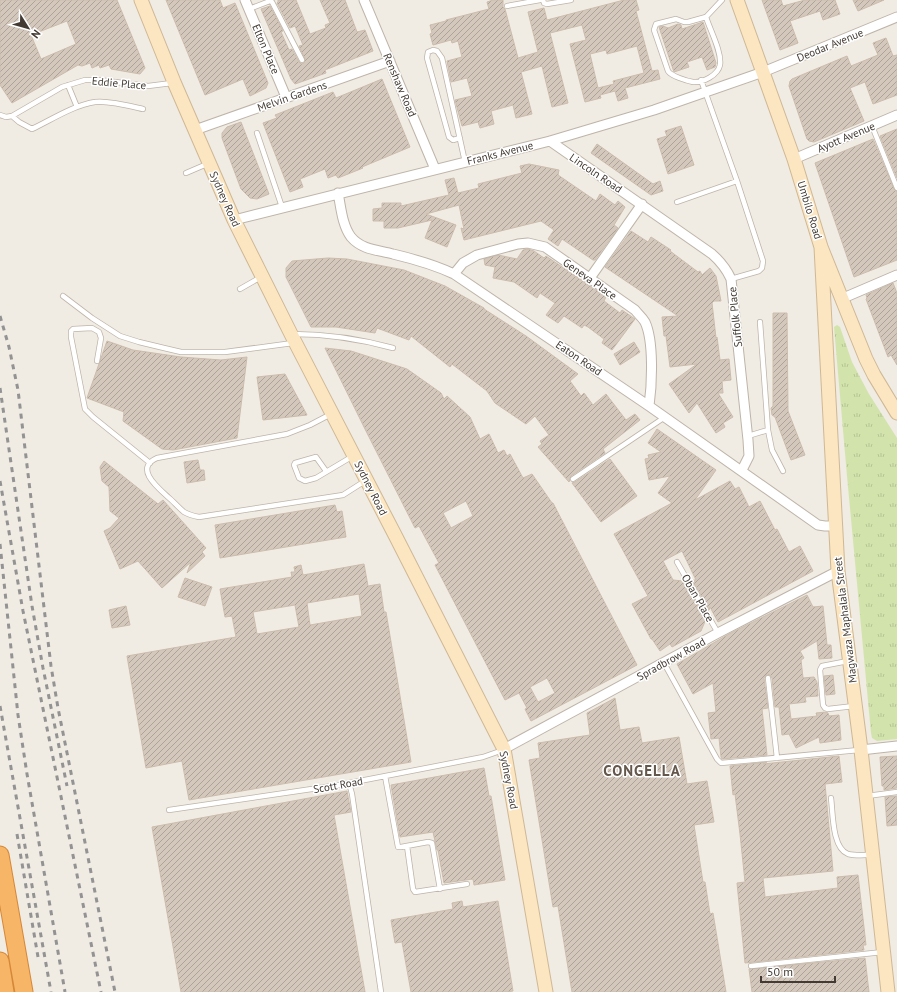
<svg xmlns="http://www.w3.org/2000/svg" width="897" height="992" viewBox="0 0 897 992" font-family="'PT Sans',sans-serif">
<defs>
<pattern id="grass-tufts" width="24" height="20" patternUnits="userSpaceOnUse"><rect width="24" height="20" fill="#d2e4ac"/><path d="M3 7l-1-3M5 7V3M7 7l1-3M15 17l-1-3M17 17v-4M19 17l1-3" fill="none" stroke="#b6c494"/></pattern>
<pattern id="building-hatch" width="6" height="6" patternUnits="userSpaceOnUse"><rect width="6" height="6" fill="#d4c8bc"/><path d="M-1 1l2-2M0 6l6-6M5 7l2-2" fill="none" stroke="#aea399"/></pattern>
</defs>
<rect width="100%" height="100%" fill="#f0ebe3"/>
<path fill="url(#grass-tufts)" d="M837,325l3,2 12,35 9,17 8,15 28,44v301l-20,2 -5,-3 -1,-5 -24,-257 -13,-149z"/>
<path fill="url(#building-hatch)" stroke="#ccbcac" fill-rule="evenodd" d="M0,0h117l28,68 -5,6 -29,-5 -2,-4 -9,3 -1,-3 -7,3 -2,-5 -8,3 -4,-1 -66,38 -12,-18zM67,21l9,23 -35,15 -10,-24z
M166,0h54l3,8 12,-5 33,80 -2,5 -16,8 -7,-17 -38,16z
M278,0h18l14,34 16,-6 -1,-3 5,-2 -10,-23h25l12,32 8,-2 8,21 -48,19 1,3 -31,11 -4,-5 -30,-70 9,-3 13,25 -2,1 8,18 3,-1 7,13 2,2 3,-1 1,-4 -6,-13 4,-1 -8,-19 -5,2 -13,-25 1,-1z
M493,0h10v7l2,2 13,49 20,-6 -10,-40 16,-4 3,12 77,-20h12l3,10 -3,1 16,60 6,-1 2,9 -35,9 3,10 -10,3 -3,-10 -15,4 1,3 -16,4 -15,-58 16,-4 -4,-15 -32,8 18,70 -16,4 -10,-41 -21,6 11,42 -16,4 -3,-13 -22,6 3,13 -14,4 -2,-6 -16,4 -7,-26 17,-4 -5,-18 -16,4 -4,-21 15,-4 -4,-16 -6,2 -1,-3 -18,5 -3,-11 2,-1 -2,-8 16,-4v-1l43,-11 -2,-7zM637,46l7,27 -31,8 1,3 -16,4 -8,-34 16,-4 1,4z
M762,0h19l2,6 22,-6h30l5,14 -17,6 -3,-9 -30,10 8,22 -18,7z
M853,0h31l-26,11z
M703,22l13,41 -1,4 -8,3 -5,-13 -15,5 2,5 -15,5 -15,-45 4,-1 5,2 10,-4 3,1 1,4z
M886,38l7,18 4,-1v40l-24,9 -8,-22 -15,6 14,33 -50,21 -5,-1 -2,-2 -18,-53 1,-5 2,-2 55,-23 4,10 27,-11 -5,-12z
M382,79l28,68 -48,20 1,1 -25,10 -2,-3 -8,3 -3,-9 -25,10 3,8 -13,5 -27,-69 14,-5 -2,-3 58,-23 3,6z
M241,122l28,72 -12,5 -7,-1 -9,-9 -19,-51v-5l5,-6z
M681,126l13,39 -26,9 -11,-35 10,-3 -2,-5z
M897,129v49l-17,-42z
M873,139l21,50 3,3v68l-43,17 -39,-114z
M597,144l56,40 7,-3 3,10 -12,4 -60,-42z
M529,164l30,6 -1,5 38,26 4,-7 15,11 3,-4 7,6 -11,18 4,3 -23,32h-2l-31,-21 -4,7 -10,-7 6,-9 -13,-9 -77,19 -3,-12 3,1 -5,-24 -33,9 30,11 -9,22 -22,-9 7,-18 -34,8h-14v-7h-11v-12l9,-1v-5h19v3l48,-11 -4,-15 9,-2 4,15 21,-5 -1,-4 44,-11 -2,-7z
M631,231l17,11 3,-5 20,13 -1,1 28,21 2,-1 2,4 8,-7 6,8 5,25h-7l-2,2 4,35 1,-1 3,23 9,-1 2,21 -9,1 1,12h-5l15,24 -10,6 2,4 -9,6 -19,-30 -8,10 -20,-29 28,-20 -27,3 -4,-31h-2l-2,-19 16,-1 -73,-49z
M528,249l6,2 10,7 2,-2 60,41 -2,4 16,12 2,-3 13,9 -23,31 -10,-7 2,-4 -16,-12 -4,-2 -2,3 -18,-12 -6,7 -12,-8 9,-12 -15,-10 -3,5 -23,-16 -21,-4 2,-11 -10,-2 -1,-6 14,-4 19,4 6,-9z
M328,258l19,1 57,11 41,16 39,22v1l42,27 52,38 -8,7 11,15 3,-3 9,12 13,-11 20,26 9,-6 5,6 -37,29 2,4 -34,23 -2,6 -31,-35 4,-3 -2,-3 9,-6 -14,-19 -9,8 -31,-21 -8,-12 -35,-27 -2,3 -39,-31 -2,4 -32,-12 -2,5 -39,-6h-25l-25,-50v-9l6,-7z
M893,283l4,10v72l-6,-10 -3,2 -22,-58 1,-1 -1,-3z
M773,313h14l1,98 17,44 -14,5 -16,-43 -3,-2 -1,-7 2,-2z
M107,341l26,9 48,7 40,3 26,-3 -10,81 -64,12 -11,-1 -39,-28 1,-9 -37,-14z
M634,342l6,10 -20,13 -6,-11z
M325,348l26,3 56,18 34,24 3,6 3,-3 23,21 10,22 9,-5 9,19 6,-3 3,6 3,-2 13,24 9,-4 20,29h1l84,162 -106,56 -6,-12 2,-1 -8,-15 -14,7 -70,-135 4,-2 -20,-37 -4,2 -49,-97zM466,501l7,15 -22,12 -8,-15zM547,678l8,15 -17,9 -8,-15z
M285,374l22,41 -44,5 -6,-43z
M657,429l59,41 -21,30 35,-19 5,8 4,-2 10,20 11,-6 15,29 2,-1 12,23 11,-6 13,25 -95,51 -8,-15 -1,3 -17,-30h4l-14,-29 -19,10 10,19 10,1 23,38 -5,12 -29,16 -2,-3 -10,7 -8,-12h-1l-19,-35 16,-8 -34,-62 58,-31 -14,-10 12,-17 -21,4 -4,-21 4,-1 -1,-3 13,-3 -13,-9z
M610,459l27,37 -36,26 -29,-39 3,-1z
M198,460l2,10h4l1,10 -18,3 -3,-21z
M104,461l54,43 5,-4 43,48 -4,4 3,4 -18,17 4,-11 -29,26 -24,-27 -18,8 -16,-38 6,-3 9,-10 -9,-7 -1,-24 -7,-6 -2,-14z
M335,505l2,7 5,-1 4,26 -126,21 -5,-33z
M364,564l4,22 12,-2 4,28h2l25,150 -222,38 -7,-39 -36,7 -19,-112 109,-19 -4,-21 -7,1 -5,-28 72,-12 -1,-5h4l-1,-5 7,-2 2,10zM359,594l3,22 -52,9 -3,-22zM295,605l4,22 -42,7 -4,-22z
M185,578l27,9 -7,19 -27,-9z
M807,595l6,12 10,-1 4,39h4l1,13 -13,1 -2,-18 -17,10 4,7 -3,2 2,18 11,-1 3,5 1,14 -13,1 1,5 -17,2 2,15 26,-3 -1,-3 10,-1 2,1 1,3 10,-1 2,25 -21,3 -1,-6 -23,11 -7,-14 -7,1 -3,-28h-4l-3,-29 -2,-3 -3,-1 -3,4 4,30 -6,1 5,46 -45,4 -1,-2 -2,-19 -8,1 -3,-26 8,-1 -3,-29 -20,11 -16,-30 52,-30z
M126,606l4,19 -18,3 -3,-18z
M833,675l2,19 -9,1 -2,-19z
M615,698l5,32 19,-3 3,16 37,-6 8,47 20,-3 7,41 -20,3 9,57h2l5,32 3,-1 13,79h-154l-14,-86 -5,1 -24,-147 11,-2 -2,-15 52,-8 -3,-22z
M839,756l3,26 -17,2 8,87 -70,7 2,19 73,-9 -1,-11 21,-2 8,70h-3l1,5 -119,13 -8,-80 8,-1 -5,-48 -5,-40 -2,1 -3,-29 37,-4 -4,2z
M897,756v32l-13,2v-4h-2l-2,-29z
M484,768l5,28h2l14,84 -31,5 -1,-6 -29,4 -6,-33h-1l-4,-18 -33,5 -9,-52z
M347,791l4,21 -17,3 31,177h-184l-29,-165z
M897,796v29l-10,1 -2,-29z
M462,901l1,6 35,-6 15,90 -6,1h-96l-9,-50 -7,1 -4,-23 62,-11 -1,-6z
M865,958l4,34h-117l-3,-23z"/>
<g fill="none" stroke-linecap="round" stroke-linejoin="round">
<g stroke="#beb4a9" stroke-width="6">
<path id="lane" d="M543,0l1,3 3,1 24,-4
M507,6l33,-6
M249,9l21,-8 2,1 30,58
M706,17l-18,5h-4l-8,-3 -20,5 -2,6 14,41c3,5 19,10 25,11 10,1 25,-7 27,-17 2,-13 -10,-35 -14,-48l16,-17
M701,80l36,101 26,80 -1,7 -3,3 -28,8
M68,85l9,22
M0,115l6,2 6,-1 50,-29 23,-7h14l49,6 24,-3
M12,116l7,6 13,7c19,-9 42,-24 63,-27 12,-2 35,4 48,7
M872,126l25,62
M257,133l25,74
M460,138l-7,2 -4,-3 -22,-79 1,-6 5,-2 4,1 5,7 23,104
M186,173l21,-9
M677,202l60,-21
M240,289l21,-12
M63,296l29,22 28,18 19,6 25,6 17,4h44l68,-9
M760,322l8,108 4,20 11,21
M293,334c34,0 67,5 100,14
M97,361l4,-23 -2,-6 -7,-4 -19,1 -2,2v6l14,72 8,8 57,46
M331,414l-21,11 -23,9 -130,24c-23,10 0,29 11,39 5,4 10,10 16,15 5,3 10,4 15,5l144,-22 22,-14
M748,436l20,-6
M326,471l-10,-14 -21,6 -1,2 5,13 6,3 11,-3 37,-22
M573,479l92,-62
M677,562l41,71
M848,661l-26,5 -2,4 3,35 2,3 3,1 26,-3
M664,663l53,96 4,4 138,-13
M768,678l9,80
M385,776l13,71h3l27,-5 4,1 8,46
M349,783l3,11 29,198
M867,796l30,-4
M831,798c2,15 1,50 17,56 7,2 16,1 23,1
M169,810l170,-25 144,-28 20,-7
M407,846l6,43 2,3 52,-8
M751,966l132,-14"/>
</g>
<g stroke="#beb4a9" stroke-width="11">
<path id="street" d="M245,0l41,97
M364,0l71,169
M195,130l195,-69
M550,141l162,113c9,8 14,14 19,25l17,161 1,16 -7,14
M794,159l103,-44
M338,193c3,14 4,32 13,44 11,13 27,13 42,17 21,5 42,11 61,20l195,132 169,119 7,1h10
M234,220l316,-79 104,-31 109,-38 134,-55
M454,274l9,-11 14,-8 41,-11 10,-1 17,4 90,63c3,4 7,7 10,12 9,19 7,63 4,84
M590,278l52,-74
M841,299l56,-24
M504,749l214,-116 120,-62
M861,750l36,-4"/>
</g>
<g stroke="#cfb894" stroke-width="15">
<path id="secondary" d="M141,0l33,82 60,138 60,120 102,197 108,212 42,243
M737,0l57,159 27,88 45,112 8,16 23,38
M821,247l17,324 23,179 27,242"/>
</g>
<g stroke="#d68737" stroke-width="19">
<path id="highway" d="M0,855l24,137
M0,961l5,31"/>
</g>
<use href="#lane" stroke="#fff" stroke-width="4.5"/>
<use href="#street" stroke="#fff" stroke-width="9"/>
<use href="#secondary" stroke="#fce6c1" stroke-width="13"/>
<use href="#highway" stroke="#f7b567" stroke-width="17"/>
<path stroke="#939393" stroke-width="3" stroke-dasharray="5 5" stroke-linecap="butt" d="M0,316l9,31 9,43 33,276 7,42 57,284
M0,388l32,218 11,62 24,118
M0,481l23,130 78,381
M0,544l18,171 9,59 38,218
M0,706l51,286
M17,834l21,123"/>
</g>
<g text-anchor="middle" stroke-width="3" stroke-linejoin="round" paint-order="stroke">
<g font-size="11" fill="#423a33" stroke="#fff">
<text transform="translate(830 45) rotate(-22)" y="4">Deodar Avenue</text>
<text transform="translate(266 49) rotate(67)" y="4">Elton Place</text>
<text transform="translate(119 83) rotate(5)" y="4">Eddie Place</text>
<text transform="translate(400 85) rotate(67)" y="4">Renshaw Road</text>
<text transform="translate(292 96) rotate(-19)" y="4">Melvin Gardens</text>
<text transform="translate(846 137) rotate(-23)" y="4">Ayott Avenue</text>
<text transform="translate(500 153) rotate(-14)" y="4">Franks Avenue</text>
<text transform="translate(596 173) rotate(34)" y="4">Lincoln Road</text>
<text transform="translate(225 199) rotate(66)" y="4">Sydney Road</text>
<text transform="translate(810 210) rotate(73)" y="4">Umbilo Road</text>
<text transform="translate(590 279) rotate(35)" y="4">Geneva Place</text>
<text transform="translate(735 317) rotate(-96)" y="4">Suffolk Place</text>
<text transform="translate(579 358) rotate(34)" y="4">Eaton Road</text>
<text transform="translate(371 488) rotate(63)" y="4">Sydney Road</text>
<text transform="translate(698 598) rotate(60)" y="4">Oban Place</text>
<text transform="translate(845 620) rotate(-97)" y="4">Magwaza Maphalala Street</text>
<text transform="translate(671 659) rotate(-29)" y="4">Spradbrow Road</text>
<text transform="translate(509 780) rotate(79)" y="4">Sydney Road</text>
<text transform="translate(338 785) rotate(-10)" y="4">Scott Road</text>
</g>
<g font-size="15" font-weight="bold" letter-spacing="1" fill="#64574b" stroke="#fff">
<text x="642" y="776">CONGELLA</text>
</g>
</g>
<g transform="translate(28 28) rotate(127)" stroke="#ffffff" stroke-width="3" paint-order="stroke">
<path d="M0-3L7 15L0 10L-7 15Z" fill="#423a33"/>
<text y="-6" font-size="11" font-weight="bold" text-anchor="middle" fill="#423a33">N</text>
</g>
<path d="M761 976v6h74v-6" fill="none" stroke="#423a33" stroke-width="2"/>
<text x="767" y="976" font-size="12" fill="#423a33" stroke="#ffffff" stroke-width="3" paint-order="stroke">50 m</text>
</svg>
